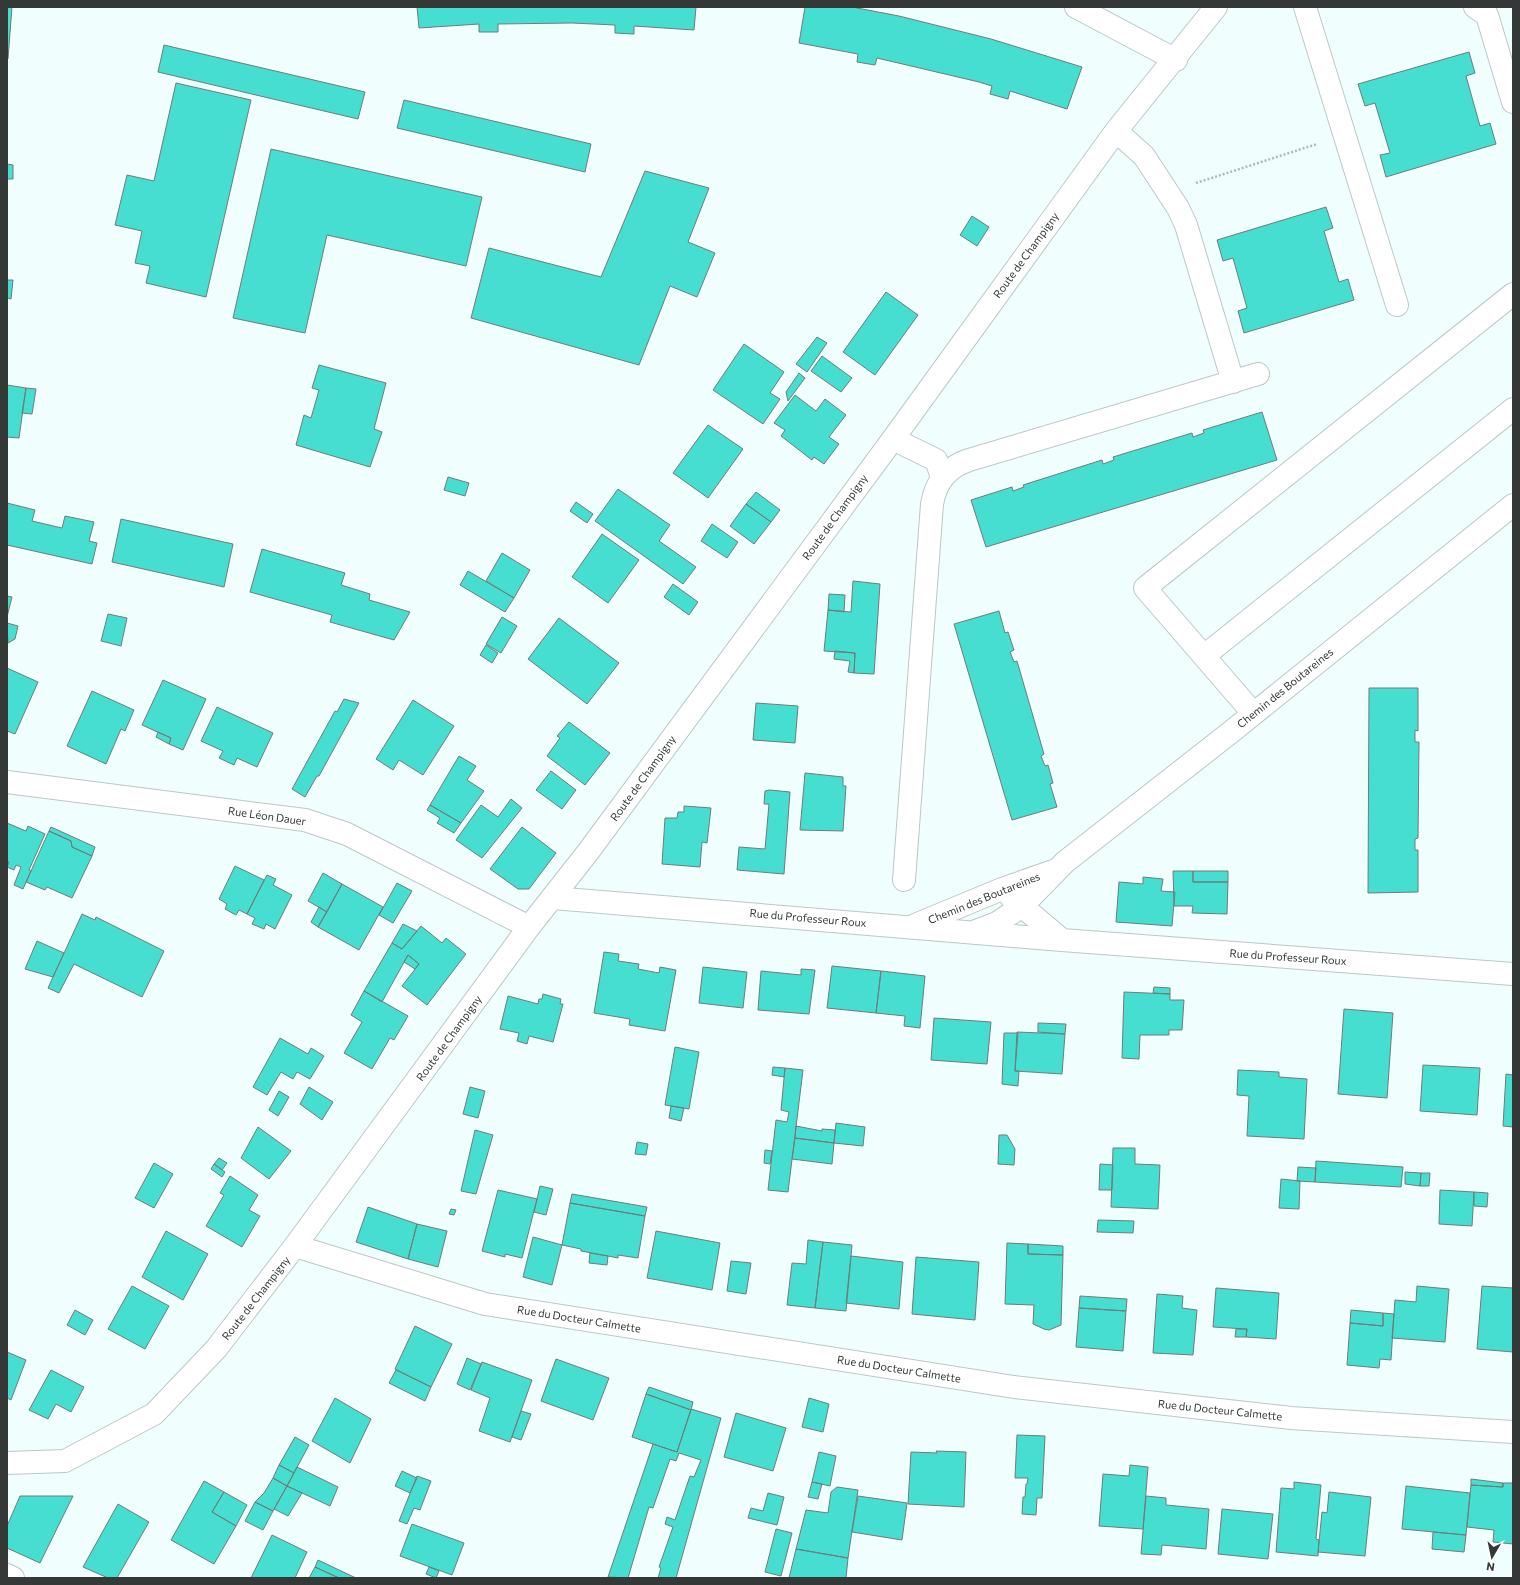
<svg xmlns="http://www.w3.org/2000/svg" width="1520" height="1585" viewBox="0 0 1520 1585" font-family="Commissioner,sans-serif">
<rect width="100%" height="100%" fill="#f0fffd"/>
<path fill="#46ded0" stroke="#6f7c7a" d="M7,7h5l-4,52h-1z
M417,7h279l-2,23 -60,-4v8l-19,-1v-8l-43,-2 -74,1v8h-19v-8l-60,4z
M805,7h47l47,9 92,23 91,28 -15,42 -57,-18 -2,8 -18,-5 2,-8 -13,-4 -102,-24 -2,7 -18,-3 1,-8 -59,-11z
M164,45l201,47 -7,27 -200,-47z
M1469,52l6,21 -9,3 14,50 10,-3 6,21 -110,33 -6,-22 10,-2 -15,-50 -10,3 -7,-22z
M176,83l75,17 -45,197 -60,-14 4,-17 -15,-3 7,-32 -27,-6 12,-50 27,6z
M404,100l187,44 -6,28 -188,-44z
M271,149l211,48 -16,69 -139,-31 -22,98 -72,-15z
M7,164l6,1v14h-6z
M645,171l64,17 -21,54 27,11 -18,44 -27,-11 -31,79 -168,-47 18,-70 112,29z
M1326,207l7,21 -9,3 15,51 9,-3 6,21 -110,33 -6,-22 9,-3 -14,-50 -10,3 -6,-21z
M972,216l17,11 -12,19 -17,-11z
M7,280h6l-2,19 -4,-1z
M886,292l32,23 -43,60 -32,-23z
M817,337l10,6 -20,29 -11,-8z
M744,344l40,28 -14,21 10,6 -17,25 -50,-34z
M822,356l30,22 -11,14 -30,-21z
M319,365l67,18 -12,46 8,3 -12,35 -74,-22 8,-30 7,3 8,-28 -7,-2z
M799,373l6,5 -17,23 -2,-9z
M7,385l19,3 -7,50 -12,-1z
M26,388l10,1 -4,25 -10,-1z
M795,395l21,16 9,-12 21,16 -17,22 10,7 -15,20 -10,-7 -2,3 -31,-24 4,-6 -11,-7z
M1262,412l15,48 -291,87 -15,-47 41,-13 1,4 11,-4 -1,-2 79,-25 1,4 11,-4 -1,-3 79,-24 1,4 11,-4 -1,-3z
M708,425l35,24 -35,49 -35,-25z
M448,477l21,6 -4,13 -21,-6z
M618,489l52,36 -11,16 37,26 -13,17 -88,-63z
M756,492l24,18 -9,12 -25,-18z
M576,502l17,12 -6,9 -17,-12z
M7,503l28,7 -3,11 30,7 3,-12 29,6 -5,19 8,2 -5,21 -85,-19z
M746,504l25,18 -17,22 -24,-18z
M121,519l112,25 -9,43 -112,-25z
M712,524l26,18 -11,16 -26,-17z
M602,534l37,26 -31,43 -36,-26z
M262,549l83,24 -4,12 29,9 -1,6 41,12 -16,28 -64,-18 2,-7 -82,-23z
M502,553l28,17 -16,28 -28,-17z
M468,571l46,27 -9,14 -45,-27z
M853,581l27,3 -6,90 -20,-1 1,-20 -31,-2 4,-41 23,2z
M673,584l25,18 -9,13 -25,-18z
M829,594l16,1 -1,17 -16,-2z
M7,596l5,1 -5,20z
M999,611l6,22 3,-1 6,18 -4,2 4,10 3,-1 27,93 -3,2 4,10 3,-1 5,18 -3,1 7,23 -45,13 -58,-196z
M108,614l19,4 -6,28 -20,-5z
M502,617l15,9 -16,27 -15,-9z
M559,618l60,45 -32,41 -59,-45z
M7,623l11,3 -3,13 -7,4z
M486,645l12,8 -6,10 -12,-8z
M835,651l20,2 -1,20 -6,-1 2,-11 -16,-2z
M7,668l31,14 -23,52 -8,-3z
M163,680l43,19 -23,51 -14,-6 2,-6 -29,-13z
M1369,688h49v43l-3,-1v12h4l-1,96 -3,1v11h3v42l-50,1z
M92,691l42,19 -9,21 -4,-2 -15,35 -39,-18z
M344,699l15,4 -40,73h-2l-12,21 -13,-8 43,-78 2,1z
M413,700l41,26 -31,49 -24,-15 -6,10 -17,-11z
M756,703l42,3 -3,37 -42,-3z
M217,707l56,26 -16,34 -20,-9 -3,7 -15,-7 4,-7 -22,-10z
M569,722l41,31 -25,32 -38,-29 13,-18 -3,-2z
M158,732l13,6 -2,6 -13,-7z
M459,756l17,10 -9,14 17,11 -23,32 -31,-18z
M551,771l25,19 -14,19 -26,-19z
M805,773l38,4v9h3l-3,45 -43,-1z
M770,790l20,2 -6,82 -47,-4 2,-23 26,2 4,-45h-5l1,-13z
M511,799l11,9 -40,50 -26,-18 25,-35 17,12z
M430,805l31,18 -7,10 -17,-10 3,-5 -13,-8z
M684,806l27,2 -4,35 -5,-1 -2,25 -38,-3 3,-46h12l1,-6h6z
M7,823l19,8 2,-5 17,8 -16,36 2,1 -8,18 -9,-4 7,-18 -5,-2 -2,5 -7,-3 2,-5 -2,-1z
M51,827l44,20 -3,9 -20,-9 -1,-6 -22,-10z
M522,827l34,26 -27,36h-11l-28,-20z
M49,831l22,10 1,6 20,9 -20,42 -25,-11 -2,3 -19,-8z
M235,866l29,14 -17,34 -8,-4 -3,5 -11,-6 2,-5 -8,-5z
M1173,871h20v11h35l-1,32 -35,-1 1,-7h-19z
M1193,871h35v11h-35z
M323,873l19,11 -15,28 -19,-11z
M267,875l9,4 -3,6 19,10 -17,34 -9,-5 -2,5 -12,-5 3,-6 -8,-4z
M1143,877l20,2 -2,12 14,1 -3,34 -56,-4 3,-40 24,2z
M397,883l15,8 -19,32 -14,-8z
M342,884l41,23 -24,43 -41,-23z
M319,907l8,5 -9,15 -7,-5z
M82,914l13,6 1,-3 68,34 -22,46 -68,-33 -15,29 -11,-5z
M403,924l14,7 -15,18 -10,-6z
M421,926l21,17 4,-5 20,16 -39,51 -25,-19 17,-22 -11,-9 -26,47 -18,-11 28,-48 10,6z
M37,941l27,12 -11,24 -28,-8z
M604,952l15,2 -1,7 21,3 -1,5 21,4 1,-6 16,3 -11,61 -36,-6 1,-6 -36,-6z
M408,955l11,9 -4,5 -11,-7z
M832,966l49,5 -5,42 -49,-5z
M703,967l44,5 -4,36 -44,-5z
M801,969l14,1 -6,44 -51,-4 3,-39 40,4z
M881,971l44,5 -5,52 -16,-2 1,-10 -29,-3z
M1154,987l16,1v6l-17,-1z
M364,991l44,25 -14,24 -4,-2 -18,31 -28,-16 18,-31 -11,-7z
M1124,992l46,2v6h14l-2,30h-13v5h-29l-1,24 -17,-1z
M543,994l18,5 -1,5h3l-10,38 -24,-6 -2,8 -10,-3 2,-8 -19,-4 8,-33 30,8 1,-5h3z
M1344,1009l49,4 -6,85 -49,-4z
M934,1018l57,4 -4,42 -56,-4z
M1038,1023l28,1 -1,10 -27,-2z
M1017,1032l48,2 -3,40 -47,-3z
M1004,1033h14l-3,38h4l-1,15 -16,-2z
M280,1038l28,16 3,-6 13,8 -14,23 -13,-7 -4,7 -12,-7 -14,23 -14,-8z
M675,1047l24,5 -10,57 -24,-4z
M1423,1065l57,3 -3,47 -57,-4z
M773,1067l12,1 -1,9 -12,-2z
M785,1068l18,2 -15,122 -20,-2 8,-70 11,2 2,-10 -8,-2z
M1238,1070l41,2v5l28,2 -3,60 -57,-3 2,-40 -12,-1z
M1506,1074l7,1v52l-10,-1z
M309,1087l24,15 -11,18 -22,-16z
M470,1087l15,4 -7,27 -15,-4z
M279,1091l10,6 -11,19 -9,-6z
M671,1106l13,2 -3,13 -12,-3z
M836,1123l29,4 -2,19 -29,-3z
M796,1126l26,5v-2l13,1 -1,13 -39,-5z
M258,1127l33,24 -22,28 -28,-21z
M475,1130l18,5 -17,59 -15,-3z
M999,1135h8l8,14 -1,16 -16,-1z
M795,1138l39,5 -2,21 -40,-5z
M637,1142l11,2 -2,11 -11,-1z
M1113,1148h22v16l25,1 -2,44 -47,-2z
M765,1150l7,1 -2,13 -6,-1z
M219,1158l8,5 -5,7 -8,-6z
M1316,1161l87,6 -2,20 -86,-5z
M154,1163l19,11 -19,34 -19,-10z
M214,1164l11,8 -3,5 -11,-8z
M1100,1164l13,1 -1,25h-13z
M1298,1167l18,1 -1,14 -18,-1z
M1405,1172l16,1 -1,13 -15,-2z
M1421,1173h9l-1,13h-9z
M230,1176l28,19 -9,15 11,6 -18,31 -36,-21 18,-31 -4,-2z
M1281,1179l19,2 -1,28 -20,-1z
M540,1186l13,3 -7,26 -12,-3z
M498,1190l39,9 -15,59 -17,-4v3l-23,-6z
M1440,1190l34,2 -2,34 -33,-2z
M1474,1192l14,1 -1,14 -13,-1z
M572,1194l75,13 -2,9 -75,-13z
M570,1203l75,13 -7,42 -20,-3v3l-10,-2 -27,-5v-2l-19,-4z
M368,1207l49,17 -9,35 -52,-17z
M451,1209l5,1 -2,5 -5,-1z
M1098,1220l36,1 -1,12 -36,-1z
M417,1224l30,7 -9,36 -30,-8z
M166,1231l42,23 -25,46 -41,-23z
M656,1231l64,12 -8,47 -65,-12z
M533,1237l29,8 -10,40 -29,-8z
M808,1240l15,2 -8,66 -28,-3 5,-42 14,1z
M823,1242l29,3 -6,66 -31,-3z
M1007,1243l21,1v10l35,1 -2,70 -12,5 -5,-1 -11,-5 1,-19 -29,-1z
M1028,1244l35,2v9l-35,-1z
M590,1253l18,3 -1,9 -18,-2z
M851,1256l52,6 -4,47 -53,-6z
M916,1257l63,5 -4,58 -63,-6z
M731,1261l20,2 -5,31 -19,-3z
M132,1286l37,20 -24,43 -37,-20z
M1417,1286l32,3 -4,53 -53,-4 3,-38 21,2z
M1482,1286l31,2v64l-36,-3z
M1216,1288l63,5 -3,46 -30,-2 1,-8 -34,-2z
M1157,1294l26,2 -1,12 15,2 -4,45 -40,-2z
M1080,1296l47,3 -1,12 -47,-3z
M1079,1308l47,3 -3,40 -47,-4z
M75,1310l18,10 -8,15 -18,-10z
M1351,1310l32,3v13l-33,-3z
M1383,1313l11,1 -3,46 -11,-1 -1,9 -32,-3 3,-42 33,3z
M415,1326l37,18 -21,43 -36,-18z
M1236,1329h11l-1,8h-11z
M7,1352l19,8 -15,40 -4,-2z
M467,1358l14,6 -11,26 -13,-6z
M556,1359l53,19 -16,42 -52,-19z
M482,1362l50,18 -22,62 -31,-11 11,-33 -19,-8z
M51,1370l33,17 -13,25 -15,-8 -8,15 -19,-9z
M396,1370l35,17 -6,14 -36,-18z
M649,1387l44,15 -2,8 -45,-16z
M646,1394l45,16 -14,42 -45,-15z
M335,1398l36,21 -21,44 -38,-22z
M809,1398l20,6 -6,28 -21,-5z
M691,1409l30,9 -45,160h-18l3,-10 -2,-1 14,-40 -8,-3 2,-7 8,3 15,-44 4,1 7,-17 -22,-7 -3,8 -6,-2 -17,49 -4,-1 -21,71 -20,-1 45,-133 24,8z
M521,1411l10,3 -10,26 -9,-3z
M736,1413l50,15 -13,43 -49,-14z
M1017,1435l28,1 -3,62h-5l-1,17 -14,-1 1,-17h2l1,-13h1l1,-6h-13z
M295,1437l14,8 -15,28 -15,-8z
M936,1451l30,1 -2,55 -56,-3 3,-52 26,1z
M819,1452l17,4 -6,30 -18,-4z
M279,1465l15,8 -7,13 -14,-8z
M1130,1465l18,2 -5,62 -44,-3 4,-52 26,2z
M297,1467l41,20 -8,19 -43,-20z
M402,1471l15,7 -7,15 -15,-7z
M417,1476l14,5 -11,29 -6,-2 -7,16 -8,-3z
M273,1478l14,8 -14,25 -18,-9 9,-9z
M1471,1479l32,4v4l-32,-2z
M204,1481l20,11 -12,20 24,14 -22,38 -43,-24z
M812,1482l10,2 -4,15 -10,-2z
M1294,1482l27,3 -5,54 3,1 -1,16 -42,-4 5,-64 13,1z
M1503,1483h10v61l-20,-2 1,-12 -27,-3 4,-42 32,2z
M287,1486l15,7 -14,23 -14,-7z
M1406,1486l64,7 -4,42 -64,-6z
M837,1487l21,3 -10,68 -52,-9 10,-39 22,3 3,-21z
M224,1492l23,13 -11,21 -24,-14z
M1329,1492l42,5 -6,59 -47,-4 4,-40 5,1z
M768,1493l16,4 -7,28 -29,-7 3,-10 12,3z
M20,1496h53l-33,67 -33,-15v-22z
M858,1496l49,7 -5,37 -50,-8z
M1146,1496l20,2v7l43,4 -3,40 -44,-4 -1,10 -20,-1z
M255,1502l18,9 -10,19 -18,-9z
M118,1504l31,18 -32,56h-9l-25,-11z
M1222,1509l51,5 -5,45 -50,-5z
M412,1524l52,19 -12,32 -52,-19z
M776,1529l16,4 -11,43 -16,-4z
M1433,1532l33,3 -2,17 -32,-3z
M272,1535l35,17 -12,26h-44z
M796,1549l52,9 -2,20h-57z
M318,1560l38,18h-17l-24,-11z
M315,1567l24,11h-30z
M429,1567l10,4 -3,7 -10,-4z"/>
<g fill="none" stroke-linecap="round" stroke-linejoin="round">
<g stroke="#bac8c6" stroke-width="24">
<path id="minor" d="M1076,7l100,53
M1305,7l92,298
M1475,7l12,8 26,87
M1116,131l28,25 34,52 8,17 47,157
M893,439l43,21 6,17
M1204,656l309,-247
M1253,713l-108,-125 368,-294
M7,782l298,38 42,14 182,93
M904,880l28,-376c4,-23 16,-37 37,-44l289,-86
M1011,897l51,43
M553,898l509,42 451,34
M915,925l87,-36 51,-18
M976,931l21,-8 25,-17 43,-44 166,-130 282,-227
M295,1246l190,58 529,83 277,31 222,14
M7,1463l58,-2 89,-47 62,-65 79,-103 234,-319 59,-75 305,-413 223,-308 100,-124"/>
</g>
<g stroke="#bac8c6" stroke-width="24">
<path id="major" d="M7,1575l6,3"/>
</g>
<path stroke="#aeb9b8" stroke-width="2.5" stroke-dasharray="2 2" stroke-linecap="butt" d="M1196,183l121,-39"/>
<use href="#minor" stroke="#fff" stroke-width="22"/>
<use href="#major" stroke="#fff" stroke-width="22"/>
</g>
<g text-anchor="middle" stroke-width="3" stroke-linejoin="round" paint-order="stroke">
<g font-size="11" fill="#343938" stroke="#fff">
<text transform="translate(1026 255) rotate(-54)" y="4">Route de Champigny</text>
<text transform="translate(835 517) rotate(-54)" y="4">Route de Champigny</text>
<text transform="translate(1285 688) rotate(-39)" y="4">Chemin des Boutareines</text>
<text transform="translate(643 778) rotate(-54)" y="4">Route de Champigny</text>
<text transform="translate(267 816) rotate(8)" y="4">Rue Léon Dauer</text>
<text transform="translate(984 898) rotate(-22)" y="4">Chemin des Boutareines</text>
<text transform="translate(808 918) rotate(5)" y="4">Rue du Professeur Roux</text>
<text transform="translate(1288 957) rotate(4)" y="4">Rue du Professeur Roux</text>
<text transform="translate(449 1038) rotate(-54)" y="4">Route de Champigny</text>
<text transform="translate(256 1298) rotate(-52)" y="4">Route de Champigny</text>
<text transform="translate(579 1319) rotate(9)" y="4">Rue du Docteur Calmette</text>
<text transform="translate(899 1369) rotate(9)" y="4">Rue du Docteur Calmette</text>
<text transform="translate(1220 1410) rotate(6)" y="4">Rue du Docteur Calmette</text>
</g>
</g>
<rect width="1520" height="1585" fill="none" stroke="#343938" stroke-width="16"/>
<g transform="translate(1492 1557) rotate(189)" stroke="#ffffff" stroke-width="3" paint-order="stroke">
<path d="M0-3L7 15L0 10L-7 15Z" fill="#343938"/>
<text y="-6" font-size="11" font-weight="bold" text-anchor="middle" fill="#343938">N</text>
</g>
</svg>
